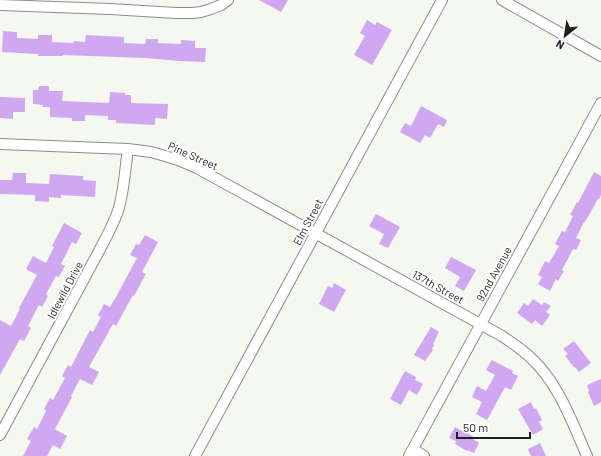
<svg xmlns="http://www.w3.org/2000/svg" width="601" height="456" viewBox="0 0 601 456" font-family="Barlow,sans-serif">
<rect width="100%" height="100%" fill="#f4f8f1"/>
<path fill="#d0a7f1" d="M259,0h29l-7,12z
M367,20l8,5 2,-3 15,8 -20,35 -18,-10 11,-19 -5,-3z
M3,31l14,1v6l21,1v-4h14v7l22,1v-2l11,1 1,-7 38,2v6l21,1 1,-5h12v4l23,1v-4l14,1v7h11l-1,14 -25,-1 -35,-3 -82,-3v1h-25v-2l-36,-2z
M39,86h10v5h14l-1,10 47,2 1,-11 15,1v2h6v8l37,1 -1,15 -12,-1v7l-39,-2v-3h-8v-4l-23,-1v6h-13v-3l-22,-1v-10h-7v-2l-10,-1v-14h5z
M0,97l25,1v14h-12v7l-13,-1z
M421,106l26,14 -3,7 -6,-3 -8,14 -5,-3 -5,8 -20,-11 5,-9 6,3z
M594,172l7,4v19l-2,4h-1l-13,23h-1l-8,16 5,2 -5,10 -3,-1 -11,21 2,1 -6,10 -2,-2 -6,12 -12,-7 4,-7 -4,-2 7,-14 4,2 10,-17 -4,-2 7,-13 3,1 8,-16 -3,-1 7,-13 1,1z
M13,173h13v10l23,1 1,-10 33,2v4l13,1 -1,16 -34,-2v3l-12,-1v5l-14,-1v-6l-35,-1v-14h12z
M376,214l24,13 -12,21 -9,-4 5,-10 -15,-8z
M64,223l18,10 -6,11 -4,-2 -11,22 4,2 -6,11 -3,-1 -10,18 2,2 -6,11 -3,-2 -11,21 3,2 -7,13 -4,-2 -20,36v-55l11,6 9,-17 -1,-1 18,-33 -11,-6 7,-13 13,7 8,-16 -2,-1z
M145,235l13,7 -16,30 4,2 -12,22 -1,-1 -17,31 -3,-2 -24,43 10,5 -7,13 -12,-6 -9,17 1,1 -17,32 12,7 -7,13 -7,-4 -6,11h-24l8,-15 -4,-2 7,-12 3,2 9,-18 -2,-2 6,-11 3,2 12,-22 -3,-2 6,-11 3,2 19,-37 3,2 8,-15 -3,-2 6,-11 6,3 6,-10 21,-39 -7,-3 6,-11 3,1z
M451,257l25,13 -12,21 -9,-5 5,-9 -15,-9z
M334,283l12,7 -12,22 -15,-8 9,-18 4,2z
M533,299l9,6 2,-3 7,4 -5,6 4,3 -8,11 -7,-6 -3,4 -15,-11 7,-10 4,3z
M431,327l8,5 -6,12 1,1 -2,4 1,1 -8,11 -11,-6z
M574,341l17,22 -12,9 -4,-5h-1l-9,-11 3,-2 -5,-5z
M492,360l21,11 -1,2 6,3 -7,14 -6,-3 -18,33 -11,-6 6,-12 -10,-5 5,-11 9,5 9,-16 -9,-5z
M405,371l11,6 -1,3 8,4 -6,11 -8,-5 -8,15 -11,-6z
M601,379v23l-7,4 -6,-14 1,-1 -2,-6z
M531,402l3,7 2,-1 6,12 -3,2 4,7 -10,6 -15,-26z
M455,427l7,4v-1l12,7 -1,2 6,4 -5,10 -7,-3v1l-12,-7 1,-3 -7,-3z
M540,443l6,13h-15l-3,-7z"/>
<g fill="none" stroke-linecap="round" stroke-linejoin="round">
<g stroke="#8a8e88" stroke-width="12">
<path id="minor" d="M502,0l99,56
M0,5l110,4 66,4h16l9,-1 10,-3 10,-4 7,-5
M0,144l128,5 23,3 14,4 13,4 19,8 305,168c10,7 20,13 29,22 28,26 41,64 56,98
M0,435l99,-184c7,-13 14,-26 19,-40 6,-19 7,-42 10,-62
M413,449l11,7
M195,456l247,-456
M409,456l192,-353"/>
</g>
<use href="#minor" stroke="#fff" stroke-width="10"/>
</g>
<g text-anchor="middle" stroke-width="4" stroke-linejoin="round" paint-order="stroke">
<g font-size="11" fill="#1e201d" stroke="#fff">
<text transform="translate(193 156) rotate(24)" y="4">Pine Street</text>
<text transform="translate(308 222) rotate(-62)" y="4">Elm Street</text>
<text transform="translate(494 274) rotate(-61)" y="4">92nd Avenue</text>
<text transform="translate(438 287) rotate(29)" y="4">137th Street</text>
<text transform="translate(65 290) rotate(-62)" y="4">Idlewild Drive</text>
</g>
</g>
<g transform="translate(565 36) rotate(210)" stroke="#ffffff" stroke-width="3" paint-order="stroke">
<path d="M0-3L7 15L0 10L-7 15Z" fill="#1e201d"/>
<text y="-6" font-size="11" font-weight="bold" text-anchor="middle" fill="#1e201d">N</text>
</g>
<path d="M457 432v6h73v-6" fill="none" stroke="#1e201d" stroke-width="2"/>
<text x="463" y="432" font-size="12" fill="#1e201d" stroke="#ffffff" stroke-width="3" paint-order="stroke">50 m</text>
</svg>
